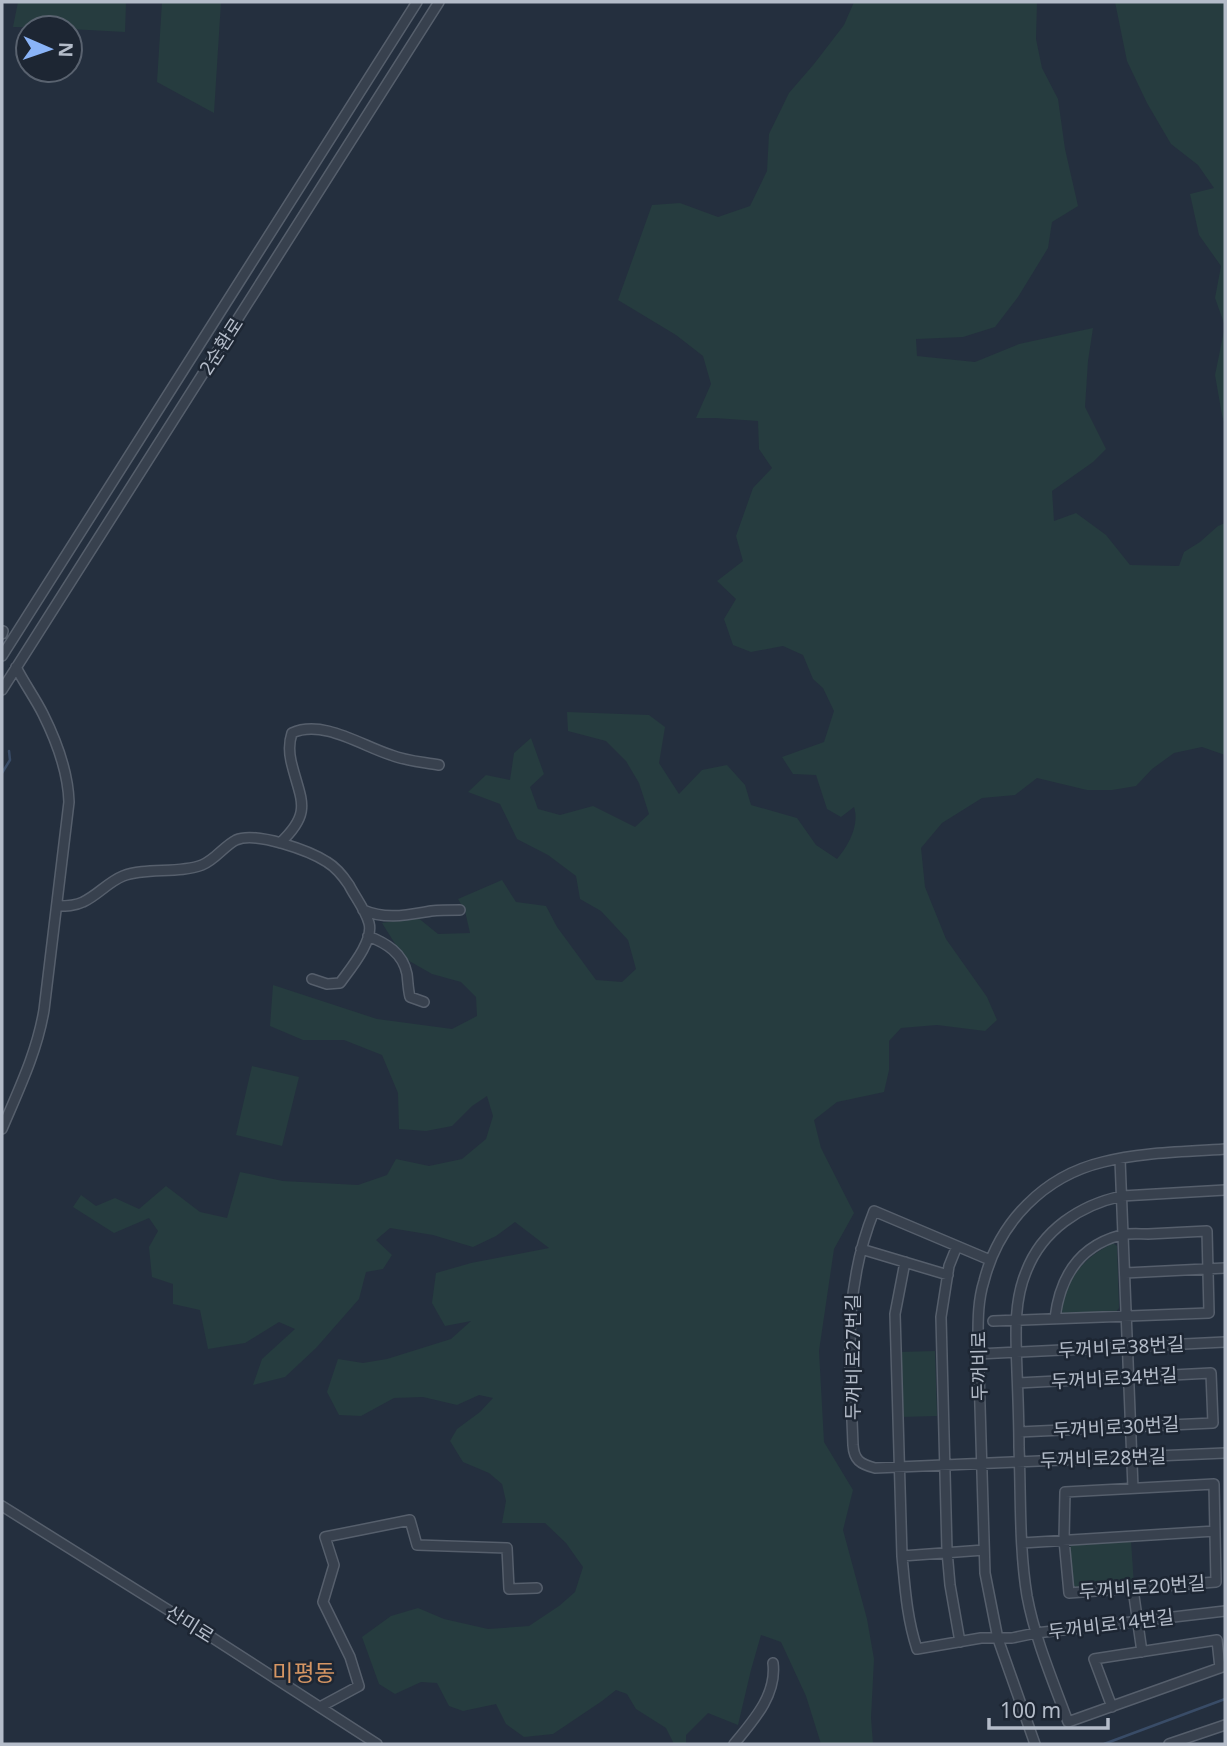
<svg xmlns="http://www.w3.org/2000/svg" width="1227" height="1746" viewBox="0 0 1227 1746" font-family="'Noto Sans','Noto Sans KR',sans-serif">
<rect width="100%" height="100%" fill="#242f3e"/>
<path fill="#263c3f" d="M18,2h108l-1,30 -55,-3v-1l-57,-1z
M162,2h59l-7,111 -57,-31z
M854,2h183l-1,37 6,29 16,31 7,50 13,57 -26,16 -4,26 -30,49 -23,30 -32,10 -47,2 1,17 58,6 44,-18 74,-16 -5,33 -3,46 21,42 -13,13 -41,29 2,30 22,-8 30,22 24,30 49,1 5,-14 16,-10 18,-16 7,-3v232l-23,-8 -28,6 -22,16 -16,17 -24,4h-25l-50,-12 -22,17 -33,3 -40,25 -21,25 4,39 21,52 41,58 10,23 -12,11 -48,-6 -36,3 -12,13v29l-5,22 -47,10 -23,18 7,28 33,65 -20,36 -15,102 5,91 29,48 -10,40 24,89 7,40 -3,59 2,26h-52l-15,-48 -25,-54 -20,-7 -10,35 -13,55 -30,-12 -22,22v9h-12l-8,-16 -30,-19 -9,-15 -11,-4 -14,11 -49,33 -29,3 -18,-13 -10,-20 -33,7 -14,-5 -12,-23 -16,-1 -26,12 -16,-10 -17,-47 29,-21 27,-8 26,11 44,10 41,-3 30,-20 16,-14 8,-25 -17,-24 -21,-20h-43l4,-22 -4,-17 -13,-11 -26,-11 -13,-21 7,-12 23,-17 13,-14 -14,-3 -22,10 -34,-8 -29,1 -33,18 -22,-1 -12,-23 11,-33 25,4 24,-4 64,-20 20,-18 -26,5 -13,-23 4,-30 35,-10 78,-15 -34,-26 -19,14 -23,11 -40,-12 -43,-7 -14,12 16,15 -9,14 -17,3 -7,27 -43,49 -31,29 -32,8 9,-26 33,-30 -16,-7 -34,21 -37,6 -8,-39 -27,-6v-20l-21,-7 -3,-30 9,-16 -9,-13 -35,15 -41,-26 8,-12 15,11 19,-8 24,11 27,-23 34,26 27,6 13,-46 43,9 75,4 29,-10 9,-16 33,7 33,-7 24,-20 7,-23 -6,-20 -15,10 -20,20 -26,5 -27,-2 -1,-36 -16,-38 -38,-15h-41l-33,-14 3,-41 104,34 75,10 25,-13 -1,-19 -15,-15 -29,-8 -28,-16 -22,-35 35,-6 21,17 32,-1 -5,-22 -7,-12 44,-19 14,22 30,4 11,21 39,53 26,2 14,-13 -8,-29 -27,-29 -21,-12 -4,-23 -28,-21 -31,-16 -17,-35 -32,-12 18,-17 24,5 4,-27 17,-15 13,36 -14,13 8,22 22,6 33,-9 42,21 14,-13 -10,-31 -13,-22 -20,-20 -38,-10 -1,-19 82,3 16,12 -6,36 20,31 23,-24 25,-5 18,20 6,20 46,13 19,27 21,14c11,-13 23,-34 17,-52l-13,10 -14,-8 -11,-34 -23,-1 -11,-17 42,-15 10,-31 -11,-23 -10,-9 -10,-24 -20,-9 -32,6 -18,-7 -9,-26 12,-20 -19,-18 26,-20 -7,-25 17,-48 19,-20 -13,-19 -1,-28 -43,-3h-19l15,-34 -8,-28 -27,-21 -58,-35 34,-95 28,-2 38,14 32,-11 17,-35 2,-37 20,-41 25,-29 30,-39z
M1115,2h110v424l-3,-11 -7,-40 10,-49 -10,-28 6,-32 -22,-31 -9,-41 24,-6 -16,-23 -27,-21 -24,-41 -20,-42z
M252,1066l47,11 -17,69 -46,-11z
M1113,1243l4,3 2,62 -4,5 -51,1 -4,-3c8,-34 22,-52 53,-68z
M935,1351l2,65 -36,1 -2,-65z
M1131,1541l3,44 -55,5 -9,-8 -4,-33 10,-6z"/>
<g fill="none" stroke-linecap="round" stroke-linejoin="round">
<path stroke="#394c67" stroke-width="2.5" d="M2,773l8,-13 -1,-9
M1104,1744l121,-45"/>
<g stroke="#565f6c" stroke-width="12">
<path id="minor" d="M2,634l1,-3
M2,656l415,-654
M2,690l437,-688
M280,843c34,-32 20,-43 11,-82 -2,-9 -2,-19 1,-28 31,-14 70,13 99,22 15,6 32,7 48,10
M57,906c9,0 18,0 26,-4 15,-7 25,-20 40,-26 23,-9 55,-2 79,-11 13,-5 22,-19 34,-25 20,-9 74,11 91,22 10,6 16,14 22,23 6,12 16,24 20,38 5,18 -19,46 -29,60l-13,1 -15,-5
M363,910c23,10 44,5 68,1 10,-1 19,-1 29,-1
M368,936c18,7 35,17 39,38 1,8 1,15 3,23l14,5
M2,1129c17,-40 35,-77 42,-119l25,-208c-1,-31 -12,-60 -26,-88 -8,-16 -19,-31 -27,-47
M1120,1159l13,329
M1225,1190l-103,6c-42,9 -80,34 -96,76 -13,31 -10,67 -9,100 1,25 2,50 2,75 2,49 0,100 8,149 8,43 26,85 41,126l157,-56
M957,1246l-8,20 -8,51 6,234 3,34 10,57
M861,1249l87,26
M990,1260l-116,-49c-32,80 -24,150 -21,234 1,15 7,19 22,23l350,-15
M1125,1273l100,-5
M993,1321l216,-8 -2,-82c-19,1 -39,2 -59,3 -9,0 -19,-1 -27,1 -42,11 -61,42 -66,83
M978,1354l247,-12
M1018,1383l193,-10 2,50 -194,9
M1214,1484l2,98 -147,11 -5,-53 1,-48z
M2,1506l203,127 172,111
M1022,1543l193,-12
M984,1550l-82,6c3,32 5,63 15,93l64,-11h31l24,-5 189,-22
M902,1556l-7,-242 10,-52
M1133,1589l9,63
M320,1707l39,-21 -9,-29 -27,-55 11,-37 -9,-28 85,-17 7,25 90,3 2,41 28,-1
M1112,1707l-18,-48 123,-19 3,28
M734,1744c19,-23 43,-49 39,-81
M1035,1744l-37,-105 -13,-66 -7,-234c0,-20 0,-39 6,-58 15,-59 60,-105 119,-119 39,-10 82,-10 122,-13
M1169,1744l56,-19"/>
</g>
<use href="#minor" stroke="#38414e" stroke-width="9"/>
</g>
<g text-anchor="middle" stroke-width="5" stroke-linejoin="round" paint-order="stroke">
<g font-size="19" fill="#b4bcc9" stroke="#1d2633">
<text transform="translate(221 346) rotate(-57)" y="7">2순환로</text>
<text transform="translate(1121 1347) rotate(-3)" y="7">두꺼비로38번길</text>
<text transform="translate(853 1357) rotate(-90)" y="7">두꺼비로27번길</text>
<text transform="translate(979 1366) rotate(-91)" y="7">두꺼비로</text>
<text transform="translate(1114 1378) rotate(-3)" y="7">두꺼비로34번길</text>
<text transform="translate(1116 1427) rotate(-3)" y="7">두꺼비로30번길</text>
<text transform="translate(1103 1458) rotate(-2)" y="7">두꺼비로28번길</text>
<text transform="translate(1142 1587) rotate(-4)" y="7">두꺼비로20번길</text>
<text transform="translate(190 1624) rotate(32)" y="7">산미로</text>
<text transform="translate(1111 1624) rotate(-7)" y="7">두꺼비로14번길</text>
</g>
<g font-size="23" fill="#d59563" stroke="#1d2633">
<text x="304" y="1681">미평동</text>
</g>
</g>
<rect width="1227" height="1746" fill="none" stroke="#b4bcc9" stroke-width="7"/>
<g transform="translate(49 49) rotate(92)"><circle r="33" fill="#1d2633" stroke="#59626f" stroke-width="2"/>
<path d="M0-5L12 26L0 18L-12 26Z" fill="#8ab4f8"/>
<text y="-10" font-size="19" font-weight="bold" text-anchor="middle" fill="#b4bcc9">N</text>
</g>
<path d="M989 1718v10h119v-10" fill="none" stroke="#b4bcc9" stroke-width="3.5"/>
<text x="1000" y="1718" font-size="21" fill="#b4bcc9" stroke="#1d2633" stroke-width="5" paint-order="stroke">100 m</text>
</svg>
